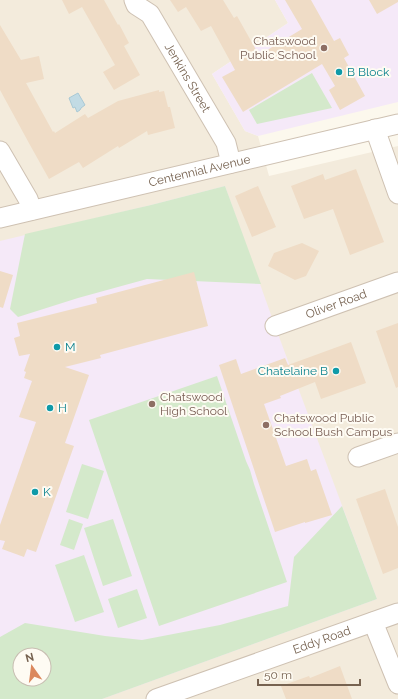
<svg xmlns="http://www.w3.org/2000/svg" width="398" height="699" viewBox="0 0 398 699" font-family="Raleway,sans-serif">
<rect width="100%" height="100%" fill="#fcf8ed"/>
<path fill="#f3ebdc" fill-rule="evenodd" d="M0,0h275l13,23 -76,51 33,57 13,5 11,40 129,-30v553h-398zM20,655h24v24h-24z"/>
<path fill="#f5e9f8" fill-rule="evenodd" d="M275,0h123v102l-140,34 -13,-5 -33,-57 76,-51z
M225,186l50,140 102,273 -275,100h-102v-458l151,-36zM20,655h24v24h-24z"/>
<path fill="#d4e9cb" fill-rule="evenodd" d="M312,73l20,35 -75,16 -8,-14z
M225,186l36,98 -114,-5 -69,19 -60,19 -8,-8 15,-75 126,-29z
M217,376l29,85 4,9 4,14 33,98 -128,44 -70,-206z
M82,464l22,7 -16,48 -22,-7z
M342,506l35,93 -275,100h-102v-62l25,-14 80,13 37,4 78,-15 68,-19 6,-49zM20,655h24v24h-24z
M69,519l14,5 -9,26 -14,-5z
M113,519l19,57 -29,10 -19,-58z
M84,555l20,57 -29,10 -20,-57z
M137,589l10,29 -29,10 -10,-29z"/>
<path fill="#c2dbe4" stroke="#a9c9d5" d="M78,93l7,12 -4,3 -1,2 -3,2 -2,-5 -2,1 -4,-10z"/>
<path fill="#efdcc6" d="M62,0h42l14,25 1,-1 10,19 -5,3 16,29 -26,15 -11,-18 12,-7 -33,-58 -13,7z
M170,0h53l11,18 3,-2 22,39 43,-26 -17,-29h26l23,41 6,-3 9,17 -5,3 21,38 -25,14 -11,-20 6,-4 -13,-22 -79,48 -21,-35 13,-7 -24,-44 -10,5 -15,-24 -8,5z
M369,0h29v2l-21,12z
M0,25l21,35 18,-4 5,23 -18,4 27,49 1,-1 1,2 30,-19 3,4 30,-17 41,-11v2l5,-1 4,16h2l5,21 -27,7 -1,-4 -28,17 -1,-2 -35,22 -4,-6 -30,17 -19,-34 -30,-55z
M356,169l28,73 -34,13 -17,-46 -29,10 -13,-33 32,-12 2,6z
M258,186l18,41 -24,10 -17,-41z
M302,243l17,8 -13,25 -11,4 -27,-14 6,-13z
M0,271l13,4 -10,33 -3,-1z
M194,272l14,54 -108,29 1,3 -36,9 24,8 -24,68 9,3 -38,106 -9,-3 -3,8 -22,-8 3,-8 -5,-1v-15l36,-103 -17,-5 13,-36 -8,-3 2,-6 -2,-1 6,-17 -11,2 -5,-18 6,-2 -3,-13 80,-20 -1,-5z
M398,323v64l-2,1 -20,-57z
M351,342l15,41 -45,16 -6,-17 -35,14 1,2 -17,6 22,62 21,-7 4,12 5,-2 16,46 -27,8v-1l-30,10 -56,-167 17,-6 5,15 44,-16 3,7z
M385,489l13,38v41l-15,6 -27,-75z
M340,666l12,33h-66l-5,-13 28,-10 1,2z"/>
<g fill="none" stroke-linecap="round" stroke-linejoin="round">
<g stroke="#cec1b2" stroke-width="21">
<g id="minor">
<path id="s1" d="M134,0l2,5 14,9 76,129 5,20"/>
<path d="M375,129l23,65"/>
<path d="M0,151l28,48 4,11"/>
<path id="s2" d="M0,218l398,-94"/>
<path id="s3" d="M275,326l123,-44"/>
<path d="M358,457l40,-14"/>
<path d="M373,622l25,62"/>
<path id="s4" d="M156,699l242,-86"/>
</g>
</g>
<use href="#minor" stroke="#fff" stroke-width="19"/>
</g>
<g fill="#8d6e63" stroke="#fefbf3" stroke-width="1.5">
<circle cx="324" cy="48" r="4"/>
<circle cx="152" cy="404" r="4"/>
<circle cx="266" cy="425" r="4"/>
</g>
<g fill="#0f9aa8" stroke="#fefbf3" stroke-width="1.5">
<circle cx="339" cy="72" r="4"/>
<circle cx="57" cy="347" r="4"/>
<circle cx="336" cy="371" r="4"/>
<circle cx="50" cy="408" r="4"/>
<circle cx="35" cy="492" r="4"/>
</g>
<g text-anchor="middle" stroke-width="4" stroke-linejoin="round" paint-order="stroke">
<g font-size="12" fill="#785e54" stroke="#fefbf3" text-anchor="start">
<text x="316" y="45" text-anchor="end">Chatswood<tspan x="316" dy="14">Public School</tspan></text>
<text x="160" y="401">Chatswood<tspan x="160" dy="14">High School</tspan></text>
<text x="274" y="422">Chatswood Public<tspan x="274" dy="14">School Bush Campus</tspan></text>
</g>
<g font-size="12" fill="#0d838f" stroke="#fefbf3" text-anchor="start">
<text x="347" y="76">B Block</text>
<text x="65" y="351">M</text>
<text x="328" y="375" text-anchor="end">Chatelaine B</text>
<text x="58" y="412">H</text>
<text x="43" y="496">K</text>
</g>
<g font-size="12" fill="#766250" stroke="#fefbf3">
<text dy="4" stroke="none"><textPath href="#s1" startOffset="96">Jenkins Street</textPath></text>
<text dy="4" stroke="none"><textPath href="#s2" startOffset="205">Centennial Avenue</textPath></text>
<text dy="4" stroke="none"><textPath href="#s3" startOffset="65">Oliver Road</textPath></text>
<text dy="4" stroke="none"><textPath href="#s4" startOffset="176">Eddy Road</textPath></text>
</g>
</g>
<g transform="translate(32 667) rotate(346)"><circle r="19" fill="#fefbf3" stroke="#c8beb2"/>
<path d="M0-3L7 15L0 10L-7 15Z" fill="#db885d"/>
<text y="-6" font-size="11" font-weight="bold" text-anchor="middle" fill="#766250">N</text>
</g>
<path d="M258 679v6h102v-6" fill="none" stroke="#766250" stroke-width="2"/>
<text x="264" y="679" font-size="12" fill="#766250" stroke="#fefbf3" stroke-width="3" paint-order="stroke">50 m</text>
</svg>
